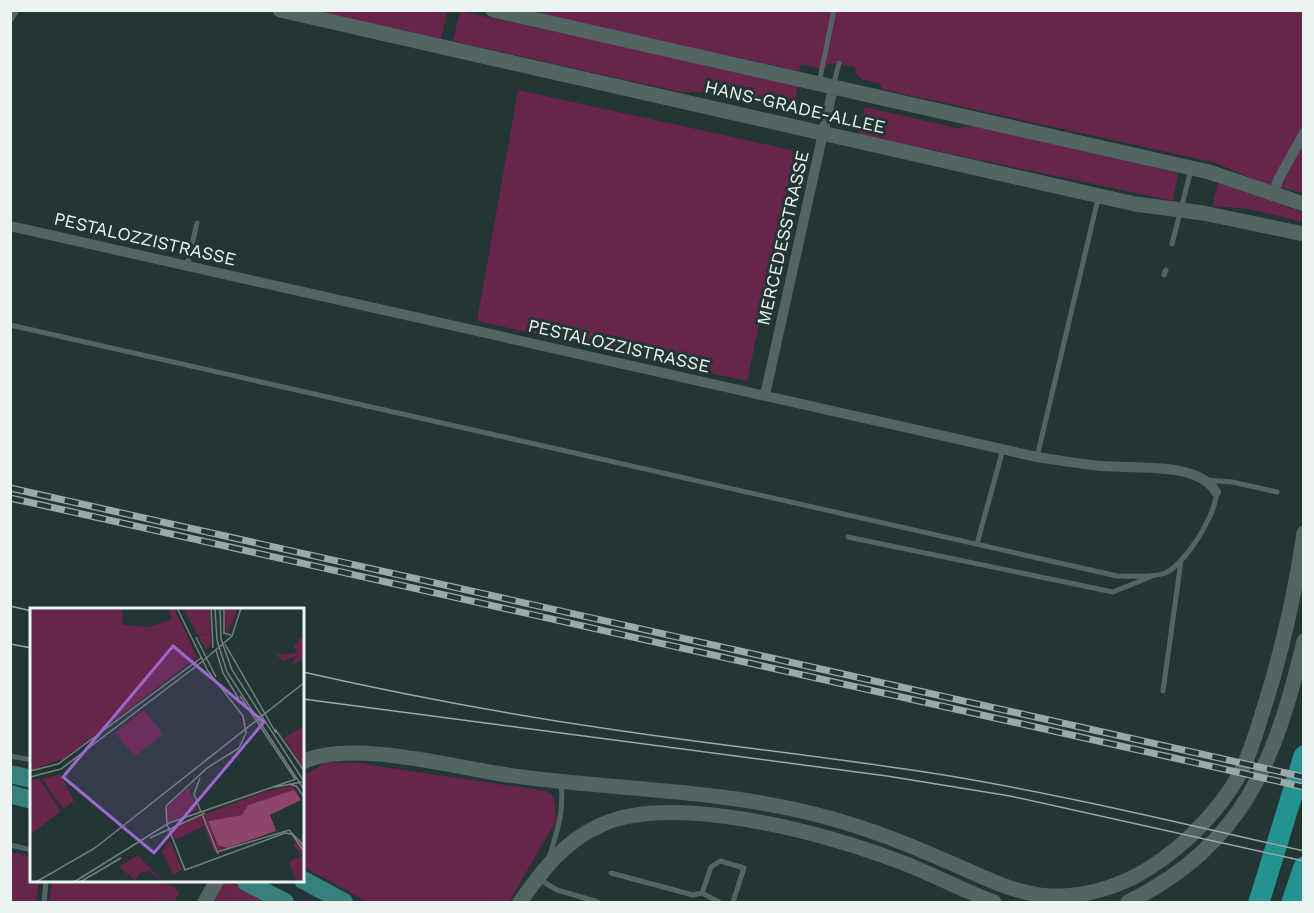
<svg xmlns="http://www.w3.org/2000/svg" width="1314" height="913" viewBox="0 0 1314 913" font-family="'Work Sans',sans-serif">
<rect width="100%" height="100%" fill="#233534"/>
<path fill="#672549" d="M311,11h136l-6,29z
M460,11l338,74 -5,26 -85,-19h-28l-227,-51z
M527,11h776v182l-45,-12 -45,-19 -332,-73v-5l-18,-4 -7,-6 -1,-7 -25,-4 -7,6 -22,-5 -2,7z
M518,90l278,61 -49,230 -270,-60z
M865,107l91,21 18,-2 204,47 -5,28 -315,-67z
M1218,183l85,29v10l-54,-13 -37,-3z
M325,763h32l189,28 8,6 2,24 -47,81h-142l-64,-36v-90z
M11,852l20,5 1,25h7l-3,20h-25z
M52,882h107l14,4 6,7 -5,9h-125z
M223,882h6l38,20h-55z"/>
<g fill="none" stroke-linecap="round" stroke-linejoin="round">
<path stroke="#526564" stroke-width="5" d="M819,83l15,-73
M833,87l6,-24
M1172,244l19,-74
M187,266l10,-43
M1164,275l2,-5
M10,325l1107,251c15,0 33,2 48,-3 19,-7 53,-61 51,-81
M1037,457l61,-258
M1207,480l25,2 45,10
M848,537l265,55 37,-15
M977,544l26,-95
M1163,691l18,-130
M10,756l22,4
M10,845l22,5
M550,855c8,-28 14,-42 11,-72
M611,873l82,22 9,-2
M539,879l18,11 41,12
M44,902l2,-20
M719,902l-17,-9 9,-26 9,-6 24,7 -11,34"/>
<path stroke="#526564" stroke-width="10" d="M10,17l4,-7
M1273,196l5,-16 26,-47
M10,226l1027,231c21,3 43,7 65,9 31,3 96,-5 114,26
M765,395l68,-307"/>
<path stroke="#526564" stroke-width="15" d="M280,10l855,194 68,9 101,21
M493,10l716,162 95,32
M303,762c44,-23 148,4 198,12 104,16 211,14 313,40 45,11 87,27 130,46 31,13 62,30 95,35 34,4 67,-4 97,-19 38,-21 72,-53 96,-89 15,-23 23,-50 31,-76 19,-59 32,-117 41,-178
M205,902l11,-20
M520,902c22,-31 44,-61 81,-77 72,-33 225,8 297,36 33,12 63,29 96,41
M1128,902c117,-58 147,-141 176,-261"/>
<path stroke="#36817e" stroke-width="18" d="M10,774l22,5
M10,794l22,6
M303,880l41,22
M246,882l39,20"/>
<path stroke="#23938f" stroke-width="21" d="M1259,902l45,-146
M1292,902l12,-35"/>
<path stroke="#9ba9a8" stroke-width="1.5" d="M10,606l22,5
M10,644l22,4
M303,672c101,23 204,42 306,57 112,17 224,28 335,46 121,20 240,49 360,76
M303,699l584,77 123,20 294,65"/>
<g stroke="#9ba9a8" stroke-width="7">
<path id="rail" d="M10,488l1294,289
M10,498l1294,289"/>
</g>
<use href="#rail" stroke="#233534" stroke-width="4.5" stroke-dasharray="14" stroke-linecap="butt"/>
</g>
<g text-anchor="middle" stroke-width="6" stroke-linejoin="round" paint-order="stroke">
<g font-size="18" fill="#e9f4f3" stroke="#233534">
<text transform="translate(795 107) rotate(13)" y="6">HANS-GRADE-ALLEE</text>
<text transform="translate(783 238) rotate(-77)" y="6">MERCEDESSTRASSE</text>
<text transform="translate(145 239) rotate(13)" y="6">PESTALOZZISTRASSE</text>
<text transform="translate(619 346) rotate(13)" y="6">PESTALOZZISTRASSE</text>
</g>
</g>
<g transform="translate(30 608)">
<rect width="274" height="274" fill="#233534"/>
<path d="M0,0h92l1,17 27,2 22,-8 -4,-11h6l23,49 -134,102 -33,11zM153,0h26l2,37 -4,5 -9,-14 11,-3 -11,2zM195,0h13l-11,26 -2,-12zM270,30h4v21l-13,6 6,-10 -13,6 -8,-6 21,-2 -3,-6zM114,102l19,24 -28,22 -20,-23zM270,120l4,1v40l-20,-31zM30,166l14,27 -11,8 -21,-30zM9,171l22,32 -31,24v-55zM263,177l11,21 -10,-16 -46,15 -6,10 -34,6 10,24 9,3 -13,4 -10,-26 -29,14 -6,-12 92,-35zM158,180l10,22 -30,12 -2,-14zM274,228v46h-7l-8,-20 13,-6 -9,-12zM140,232l12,30 -9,4 -11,-23zM108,247l25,27 -14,-11 -9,2 -5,7 -16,-13 -13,8z" fill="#672549"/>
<path d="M264,182l7,10 -31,15 6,16 -49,17 -9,-3 -10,-24 34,-6 6,-10z" fill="#8d456a"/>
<path fill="none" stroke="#728180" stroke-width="1.5" d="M181,0l2,40M185,0l2,32 10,32 78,119M190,0l1,31 11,31 73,113M194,0v25l7,2M166,29l20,40M195,36l51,89M186,42l7,23 16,26M174,52l28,-24 9,-28M210,88l55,83M245,121l30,43M0,163l28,-7 143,-106M0,169l31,-8 142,-108M170,170l-6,16 7,18M259,176l7,2 9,12M245,179l27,-5M172,206l16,40M137,216l18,46 100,-37 7,1 13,19M137,216l-1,-18 41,-38 32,-20 7,-15 -3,-17 -35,-45 -31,-63M120,230l55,-25M187,244l72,-22 16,17M6,274l59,-34 210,-166M44,274l95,-59 127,-44M50,274l41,-24"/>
<path fill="#9c68cf" fill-opacity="0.15" stroke="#9c68cf" stroke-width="3" d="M143,38l91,76 -110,131 -91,-76z"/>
<rect width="274" height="274" fill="none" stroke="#e9f4f3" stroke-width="3"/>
</g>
<rect width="1314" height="913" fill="none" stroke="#e9f4f3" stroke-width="24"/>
</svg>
